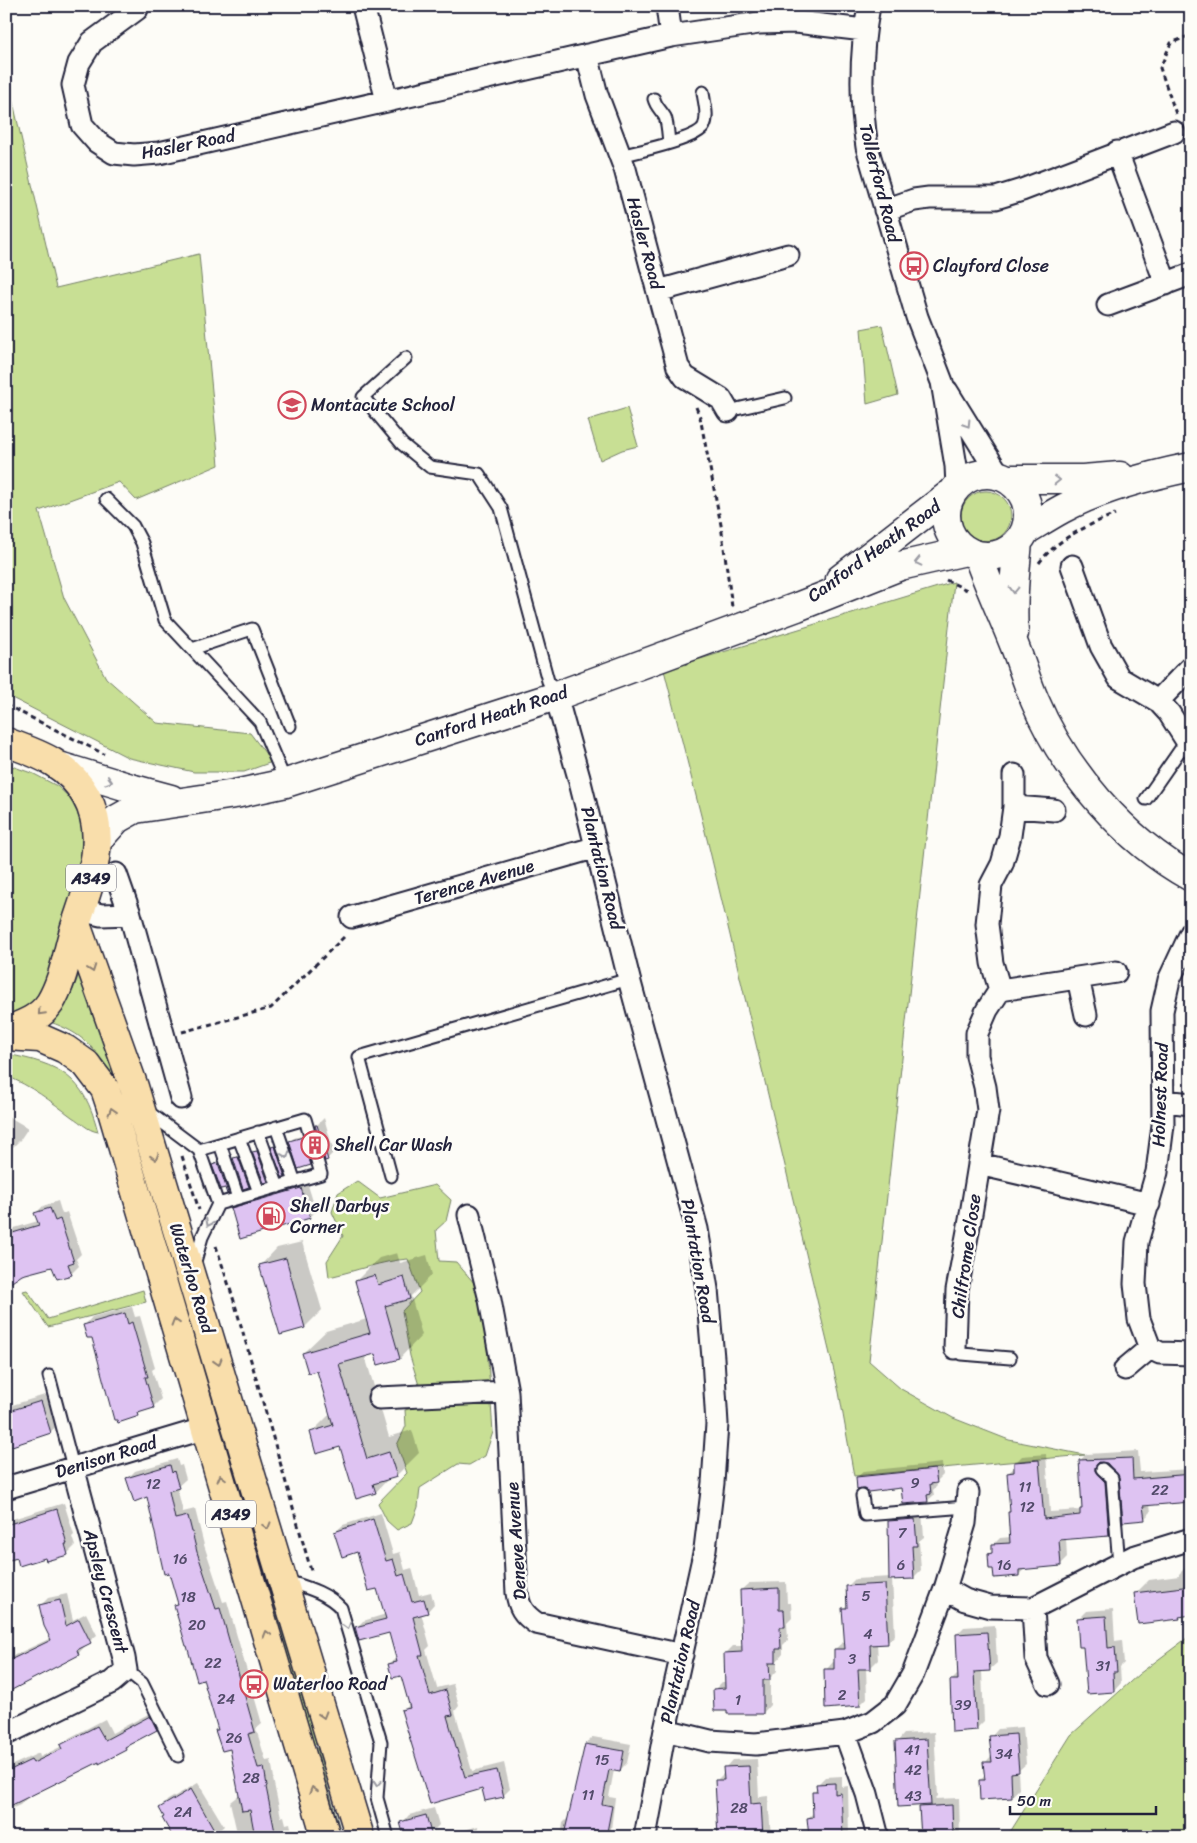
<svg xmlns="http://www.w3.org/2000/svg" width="1197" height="1843" viewBox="0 0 1197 1843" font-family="Sriracha,sans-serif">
<rect width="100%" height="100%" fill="#fdfcf7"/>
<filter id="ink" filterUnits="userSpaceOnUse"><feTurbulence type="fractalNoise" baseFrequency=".02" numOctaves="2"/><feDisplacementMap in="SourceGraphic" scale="10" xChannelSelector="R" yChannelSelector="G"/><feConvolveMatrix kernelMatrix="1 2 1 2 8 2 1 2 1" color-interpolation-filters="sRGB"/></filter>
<g filter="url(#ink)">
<path fill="#c8df94" stroke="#758068" d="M6,72l50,216 143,-34 20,211 -83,35 -17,-18 -80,29 25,87 42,80 51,45 93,10 22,29 -28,10h-50l-65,-14 -123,-63z
M882,325l16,70 -31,9 -6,-75z
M627,408l11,38 -16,4 -22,10 -12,-40z
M961 516a25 25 0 1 1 50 0a25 25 0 1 1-50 0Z
M954,582l-85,779 32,28 52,29 56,22 76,15 -231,21 -15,-84 -131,-549 -44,-173z
M6,764l28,10 23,12 12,11 8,15 8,25 -4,28 -28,104 -14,28 -12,13 -21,8z
M79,973l82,231 -10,2 -40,-129c-16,-30 -29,-44 -61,-55 14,-13 24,-31 29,-49z
M6,1054c54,10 78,22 92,78 -11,-2 -16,-9 -26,-15 -20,-15 -42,-32 -66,-41z
M357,1181l23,17 55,-13 16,15 -5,21 -10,9 3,31 17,1 19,22 11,48 7,100 -8,24 -16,9 -11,-1 -38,24 -2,19 -6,16 -15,7 -10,-9 -9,-18 29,-30 -10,-28 9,-19 -1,-16 20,-5 -15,-49 -8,-45 18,-19 -12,-33c-27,2 -52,12 -79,18l-2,-16 16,-25 -11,-24 6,-19z
M167,1215l63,208 -11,3 -61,-209z
M27,1290l21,29 95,-29 3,12 -98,25 -25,-36z
M232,1432l16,85 69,227 -4,1 -91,-309z
M1191,1635v202h-184l64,-102 68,-61z
M317,1748l25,89h-3l-26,-88z"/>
<path fill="#0003" d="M6,1115l22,13 -8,12 -7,7 -6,-4 -1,2z
M324,1118l10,34 -7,7 -11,-33z
M306,1135l7,26 -3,3 -20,-22 4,-4z
M276,1144l12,28 -5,4 -10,-29z
M260,1148l11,29 -4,3 -13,-27z
M241,1154l11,29 -3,3 -15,-27z
M222,1160l9,29 -3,3 -2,-5 -4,1 -8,-23z
M201,1167l8,22 -4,4 -6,-24z
M307,1182l9,29 -6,6 -78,-9 6,-6z
M58,1201l4,13 5,-2 14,42 -5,5 3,7 -8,8 -18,-8 -32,8 -15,10v-52l5,-3 27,-8 -2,-8 7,-7z
M302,1242l20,68 -17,17 -45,-61 17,-18z
M397,1253l3,10 27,-8 5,20 -21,21 11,39 -22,23 -21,6 -3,-12 -11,4 24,81 23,-7 7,23 -23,23 -6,1 -14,15 -35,-47 -30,-12 20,-20 -13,-44 -15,-16 23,-22 41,-12 -11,-38 23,-23z
M132,1307l3,10 5,-1 15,52 -3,2 9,29 -8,8 -10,3 -5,5 -53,-90 7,-8z
M48,1394l10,31 -8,7 -44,15v-42h2l1,1z
M1138,1451l2,21 51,-3v32l-41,3 1,8 -7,7 -24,-43 -12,-14 -7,-1v3l10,11 4,53 -6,7 -43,3 1,20 -7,7 -35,3 -6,7 -29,-21 3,-3v-6l7,-7 11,-1 -2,-25 2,-2 -3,-37 7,-6v-4l7,-7 24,-2 4,58 31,-2 3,-3 -4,-47 7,-6z
M177,1459l2,7 3,-1 4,14 -9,8 6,25 12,-3 9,36 19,57 4,-1 35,123 -6,5 10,32 5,-1 3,18 -1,1 8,38 3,-1 2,8 4,-1 3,14h-55l-8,-35 10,-8 -9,-47 -14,-16 2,-3 -15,-50 -29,-72 4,-4 -31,-106 -20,-18 7,-7z
M942,1463l1,12 -7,7 1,4 -4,4 1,5 -7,6 -25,-15 -45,-9 7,-6z
M64,1503l10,32 -2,2 3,9 -8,8 -61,6v-39z
M922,1512l2,25 -5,4 2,29 -7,7 -22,2 3,56 -8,8h-10l1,17 -8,8h-4l1,30 -7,7 -34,-35 7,-8h3l-1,-13 8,-7h3l-2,-34 4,-4 -1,-17 8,-8 36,-2 -1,-56 7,-7z
M381,1513l12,41 7,-2 5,18 7,-2 7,27 12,-3 3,12 -7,8 -6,1 9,33 -4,4 11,38 16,-4 6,22 -4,5 17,60 32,-8 6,26 -7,7 -20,-9 -52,16 -28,-92 7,-7 -8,-30 -13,-10 8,-7 -7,-25 -34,-4 7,-7 23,-7 -8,-27 -20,-37 -23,-18 8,-7z
M1191,1562v52l-9,1 -3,3 -44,-24 14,-14 30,-4v-2z
M786,1582l1,21h4l1,15 -5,5 1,17 -5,5v9l-6,7v10l-7,7v27l-7,8 -48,-24 7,-7h4v-29l7,-7h10l-2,-56 8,-7z
M67,1594l6,26 13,-7 11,22 -12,10v1l-7,8 -72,37v-32l45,-21 -10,-33 7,-7z
M1113,1609l2,32 7,-1 2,23 -4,4 1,16 -7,8 -29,-45 -7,-27 8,-8z
M995,1625l2,38 -8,7 -7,1 2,50 -8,8 -25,-48 8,-8 -2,-39 7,-7z
M158,1709l6,13 -8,7 -23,12 -7,8 -98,48 -8,8 -14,6v-43l33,-15 1,4 22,-11 7,-8 36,-19 7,14z
M1023,1727l3,37 -8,7 1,18 -7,7 -32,-16 6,-5 -1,-12 7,-8 -1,-18 7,-8z
M934,1732l4,64 -3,3 24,-1 1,39h-37l-2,-30 3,-3 -27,-62 7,-8z
M593,1737l38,7 -4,19 -8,8 -5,-1 -5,27 6,1 -5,39h-49l2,-14 6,-6 17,-73z
M757,1759l2,38 9,-1 3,41h-51l-4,-56 8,-8 1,-5 7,-8z
M842,1776v11l6,-1 1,51h-39l-2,-19 6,-6 -1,-19 5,-5v-4l7,-7z
M198,1783l26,43 -12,11h-38l-14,-29 8,-8z
M434,1808l5,17 -8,8 -13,4 -16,-14 7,-8z
M478,1826l3,11h-35l2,-2z"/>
<path fill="#dec3f2" stroke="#22223b" d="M315,1125h2l11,35 -3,1z
M303,1137l8,28 -13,4 -9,-28z
M275,1146l10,31h-3l-11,-30z
M257,1151l11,31 -4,1 -12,-31z
M238,1157l11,30 -6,2 -10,-31z
M218,1163l10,30 -1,1 -2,-6 -4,1 -9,-24z
M301,1188l9,30 -70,21 -9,-31z
M50,1208l5,13 5,-2 14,43 -6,2 4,11 -15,4 -5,-12 -30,8 -16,11v-51l33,-10 -5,-12z
M286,1258l19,70 -25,7 -21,-70z
M375,1275l3,10 26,-8 6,22 -25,7 15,53 -22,6 -3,-11 -36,10 28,95 22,-7 8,25 -24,7 3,9 -20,6 -16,-52 -24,7 -6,-22 23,-7 -16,-54 -9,2 -6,-20 68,-20 -15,-52z
M125,1313l3,11 4,-2 16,55h-3l9,31 -16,5 1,3 -21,7 -1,-3h-3l-22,-82h-5l-4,-13z
M41,1401l10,32 -45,15v-36z
M1132,1458l1,21 58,-5v28l-48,4 2,14 -22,2 -4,-45 -12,-14 -8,-1 -4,5v4l10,11 4,54 -50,4 2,26 -42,4v6l-25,2 -1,-9h-4l-1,-15 4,-1v-9l18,-1 -2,-31h2l-3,-39 7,-1v-10l25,-2 5,59 36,-4v-6h2l-3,-49z
M170,1465l2,8 2,-2 5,17 -10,3 6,28 13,-3 9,36 19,57 4,-1 35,124 -7,2 10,34 6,-1 3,19 -1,1 10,50h-21l-5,-27 -8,1 -12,-62 -8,2 -7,-21h3l-15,-51 -6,2 -10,-35h-1l-12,-41 4,-1 -9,-31 -5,1 -17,-77 -13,5 -8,-24z
M935,1469l2,14 -7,1 1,10 -4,1 1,7 -25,2 -2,-16 -33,4 -4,-3 -7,1 -1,-13z
M57,1509l10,35h-2l3,11 -22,6 -1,-3 -26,8 -2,-8 -11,3v-36z
M373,1519l13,42 7,-2 5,17 6,-2 8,28 12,-3 4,14 -15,4 10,38h-4l11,40 16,-5 7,25 -6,1 18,61 32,-7 7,27 -19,4 -3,-12 -52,15 -29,-94 9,-2 -9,-32 -9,2 -4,-14 9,-2 -8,-29 -30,8 -4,-14 31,-8 -9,-30 -9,2 -11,-39 -15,5 -8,-25z
M915,1519l2,27h-5l2,33 -25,1 -1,-59z
M885,1584l3,60 -18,1 1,24h-13l2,37 -35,3 -1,-40h10v-20h11l-3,-41h5l-1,-22z
M1191,1586v29l-12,2 1,2 -42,5 -4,-31z
M779,1588v22h5l1,17h-5l1,22h-5v14h-7l1,17h-7v34h-36v-3h-13l-1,-22 12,-1 -1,-35 18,-1 -2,-62z
M60,1600l6,26 13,-7 12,24 -14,7 2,5 -73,38v-31l45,-22 -7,-14 -5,-21z
M1106,1616l2,32 7,-1 2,25h-4l1,20 -27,2 -4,-47h-4l-2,-29z
M987,1632l3,39 -16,1 3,58 -25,2 -2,-52h8l-2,-46z
M150,1716l7,14 -32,17 1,3 -27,14v-2l-93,46v-36l25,-12 2,3 29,-14 -2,-4 37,-19 8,14z
M1016,1734l3,38 -8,1 1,25 -32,2 -1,-20h6l-2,-18h9l-3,-26z
M927,1739l4,66 -33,2 -3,-66z
M585,1744l39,7 -4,21 -11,-2 -7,34 10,2 -6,31h-39v-2h-3z
M749,1766l2,38 10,-1 2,34h-45l-3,-57h9l-1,-13z
M835,1783v11l6,-1 2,44h-34l-2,-19 6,-1 -1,-25h5l-1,-8z
M191,1789l24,42 -10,6h-32l-11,-19 2,-1 -5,-9z
M952,1805l1,32h-32l-2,-30z
M426,1815l6,22h-28l-4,-15z"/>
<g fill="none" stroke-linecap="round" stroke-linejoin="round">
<g stroke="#22223b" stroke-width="15">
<path id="lane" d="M654,99c2,8 7,11 11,18 3,8 3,18 4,26
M620,156c16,-4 78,-17 84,-30 5,-10 0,-23 -1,-34
M406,358l-43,39 39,47 28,23 49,7 22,34 47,173 8,15
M728,411l57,-13
M106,499l27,27 9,17 23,77 95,102 26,61
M192,649l60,-20 38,97
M1146,799l41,-59
M147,1111l52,39 19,54
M276,1127l19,55
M258,1132l20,55
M239,1138l20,54
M220,1144l18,54
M391,1176l-32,-119 270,-78
M194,1265l8,-28 16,-33 103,-30 -16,-55 -106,31
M955,1348l7,6 48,4
M49,1376l24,91
M1102,1469l10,9 7,87
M862,1496l3,19 101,-8
M284,1580c21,7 42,12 57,28l40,134 -4,56 11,39
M126,1670l16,13 36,73"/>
</g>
<g stroke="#22223b" stroke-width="25">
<path id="street" d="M363,6l24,95
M667,6l4,30
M869,6c-9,47 -9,95 -2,141l50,170 25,65 14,84 1,20
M137,9l-45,33 -13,21 -6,22 9,40 15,17 17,11 20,2 25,-2 512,-117 88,-13 37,-1 68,8
M587,55l10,40 28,74 53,198 7,10 36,22 7,12
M1117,152l49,132
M885,210l29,-10 15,-2h67l26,-8 152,-58
M658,291l130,-36
M1108,305l83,-31
M947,391l52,84
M1072,566l29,80 18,32 39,23 11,12 21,33
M556,696l23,82 50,201 68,250 10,60 6,69 4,66 -4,59 -8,66 -40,181 -20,107
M1158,701l33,-34
M1014,807l40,3
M116,874l14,40 51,184
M81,910l20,5 29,-1
M352,917l245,-70
M1191,933l-22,47 -7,31 1,114 -6,47 -20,70 -2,42 4,35 11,29 10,5 31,1
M1078,978l8,37
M1000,990l116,-18
M1164,1101l27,3
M979,1164l170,40
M469,1215l21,85 17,92 10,201c2,14 6,21 19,30l146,32
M955,1348l2,-58 13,-70 18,-110 -3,-23 -8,-31v-23l10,-23 13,-20 -8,-27 -5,-39 4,-39 11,-21 8,-28 4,-29v-32
M1125,1369l25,-21
M379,1398l128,-6
M6,1488l200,-60
M945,1589l20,11 25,7 43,1 100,-51 58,-18
M1033,1608l3,50 12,26
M665,1730l45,11 46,3 89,-11 28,-11 22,-17 18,-31 32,-85 20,-66 3,-31
M845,1733l22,61 11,43
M6,1734l106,-52 14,-12 -2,-12 -51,-191"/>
</g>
<g stroke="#22223b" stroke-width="31">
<path id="secondary" d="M946 515a41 41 0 1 1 82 0a41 41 0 1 1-82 0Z
M1008,479h75l37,-3
M1025,531c12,-7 24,-15 37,-22 39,-21 85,-33 129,-42
M978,556c11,31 25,60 37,91 7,18 12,36 20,54 29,69 90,140 156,176
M840,579l110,-85
M1014,633c-2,-30 1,-61 4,-91
M62,767l72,22 37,10
M97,841l20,-22 18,-10 100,-15 51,-11 270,-87 241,-89 103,-41 66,-15"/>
</g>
<g stroke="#22223b" stroke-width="31">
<path id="primary" d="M6,742c33,12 61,21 80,54 23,41 4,86 -10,128 -9,26 -11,54 -26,79 -11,16 -26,21 -44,28
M76,924l58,163 226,750
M6,1036l34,2 25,11 21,15 19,25 5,15 216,733"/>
</g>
<path stroke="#22223b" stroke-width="3" stroke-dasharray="5 4" stroke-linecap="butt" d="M1176,114l-16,-46 11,-25 20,-8
M696,407l4,10 21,108 11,82
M1039,563c19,-25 48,-37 76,-49
M946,580l21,10
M6,705l98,49
M182,1032l89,-24 74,-72
M182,1156l17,54
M216,1246l18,55 78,273"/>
<use href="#lane" stroke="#fdfcf7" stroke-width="11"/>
<use href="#street" stroke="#fdfcf7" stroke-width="21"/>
<use href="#secondary" stroke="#fdfcf7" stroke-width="28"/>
<use href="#primary" stroke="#f9deab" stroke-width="28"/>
</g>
<defs><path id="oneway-chevron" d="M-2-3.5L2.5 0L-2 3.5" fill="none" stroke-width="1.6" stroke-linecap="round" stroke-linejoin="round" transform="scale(1.25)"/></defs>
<g stroke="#9a9aa2">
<use href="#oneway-chevron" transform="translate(967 424) rotate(58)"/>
<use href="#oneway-chevron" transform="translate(1057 480) rotate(-1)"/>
<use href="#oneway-chevron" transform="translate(918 562) rotate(167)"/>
<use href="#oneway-chevron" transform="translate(1014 590) rotate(92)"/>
<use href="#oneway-chevron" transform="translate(109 781) rotate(17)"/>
<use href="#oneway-chevron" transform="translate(286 1155) rotate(70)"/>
<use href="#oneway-chevron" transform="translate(209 1223) rotate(117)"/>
<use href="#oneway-chevron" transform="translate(347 1626) rotate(73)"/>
<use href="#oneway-chevron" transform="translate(377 1783) rotate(95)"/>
</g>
<g stroke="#8e8073">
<use href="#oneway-chevron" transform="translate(92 969) rotate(70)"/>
<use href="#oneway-chevron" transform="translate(41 1012) rotate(133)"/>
<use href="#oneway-chevron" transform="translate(112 1111) rotate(-107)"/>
<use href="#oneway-chevron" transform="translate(155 1157) rotate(73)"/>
<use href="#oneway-chevron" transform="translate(175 1322) rotate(-107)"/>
<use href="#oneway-chevron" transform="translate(218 1362) rotate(73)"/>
<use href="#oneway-chevron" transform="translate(221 1478) rotate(-106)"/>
<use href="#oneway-chevron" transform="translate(267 1526) rotate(74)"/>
<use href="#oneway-chevron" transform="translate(267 1634) rotate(-106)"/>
<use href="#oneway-chevron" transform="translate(323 1715) rotate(73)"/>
<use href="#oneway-chevron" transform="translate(313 1790) rotate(-106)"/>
</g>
</g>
<defs>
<g id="bus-ring" transform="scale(1.4375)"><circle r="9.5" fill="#fdfcf7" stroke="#d1495b" stroke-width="1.5"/><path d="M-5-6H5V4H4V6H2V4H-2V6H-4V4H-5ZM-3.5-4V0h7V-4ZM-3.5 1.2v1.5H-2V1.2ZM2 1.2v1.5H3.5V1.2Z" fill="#d1495b"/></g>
<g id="school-ring" transform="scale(1.4375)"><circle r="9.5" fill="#fdfcf7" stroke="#d1495b" stroke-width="1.5"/><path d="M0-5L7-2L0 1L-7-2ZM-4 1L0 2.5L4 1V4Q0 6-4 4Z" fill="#d1495b"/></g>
<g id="building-ring" transform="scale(1.4375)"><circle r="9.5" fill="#fdfcf7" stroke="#d1495b" stroke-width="1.5"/><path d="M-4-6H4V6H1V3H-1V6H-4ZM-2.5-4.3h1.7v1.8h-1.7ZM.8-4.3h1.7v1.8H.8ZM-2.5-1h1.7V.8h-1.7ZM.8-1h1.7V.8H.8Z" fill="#d1495b"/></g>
<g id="fuel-ring" transform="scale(1.4375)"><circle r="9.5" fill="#fdfcf7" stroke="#d1495b" stroke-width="1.5"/><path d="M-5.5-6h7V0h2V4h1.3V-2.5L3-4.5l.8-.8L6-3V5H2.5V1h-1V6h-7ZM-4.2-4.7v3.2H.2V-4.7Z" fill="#d1495b"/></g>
</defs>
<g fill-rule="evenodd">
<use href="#bus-ring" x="914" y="266"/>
<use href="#school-ring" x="292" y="405"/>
<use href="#building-ring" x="315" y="1145"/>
<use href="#fuel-ring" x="271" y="1216"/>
<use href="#bus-ring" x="254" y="1684"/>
</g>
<g text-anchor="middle" stroke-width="5" stroke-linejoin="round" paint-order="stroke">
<g font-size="15" fill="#514a69">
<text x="915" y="1488">9</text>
<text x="153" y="1489">12</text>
<text x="1025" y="1492">11</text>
<text x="1160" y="1495">22</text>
<text x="1027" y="1512">12</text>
<text x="902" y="1538">7</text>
<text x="180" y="1564">16</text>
<text x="901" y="1570">6</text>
<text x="1004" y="1570">16</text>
<text x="866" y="1601">5</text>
<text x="188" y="1602">18</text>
<text x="197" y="1630">20</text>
<text x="868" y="1639">4</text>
<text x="852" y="1664">3</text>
<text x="213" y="1668">22</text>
<text x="1103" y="1671">31</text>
<text x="842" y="1700">2</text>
<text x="226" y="1704">24</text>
<text x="738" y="1705">1</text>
<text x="963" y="1710">39</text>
<text x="234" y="1743">26</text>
<text x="912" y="1755">41</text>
<text x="1004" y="1759">34</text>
<text x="602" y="1765">15</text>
<text x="913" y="1775">42</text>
<text x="251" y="1783">28</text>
<text x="588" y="1800">11</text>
<text x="913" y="1801">43</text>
<text x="739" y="1813">28</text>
<text x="183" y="1817">2A</text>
</g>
<g fill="#fdfcf7" stroke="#646373" stroke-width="1">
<rect x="66" y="864.5" width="50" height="27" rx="4"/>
<rect x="206" y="1500.5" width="50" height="27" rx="4"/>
</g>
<g font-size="16" font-weight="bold" fill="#22223b">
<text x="91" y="884">A349</text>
<text x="231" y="1520">A349</text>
</g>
<g font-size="18" fill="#22223b" stroke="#fdfcf7">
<text transform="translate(188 144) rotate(-11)" y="6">Hasler Road</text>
<text transform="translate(880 183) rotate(76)" y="6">Tollerford Road</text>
<text transform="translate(645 243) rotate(75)" y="6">Hasler Road</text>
<text transform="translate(874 551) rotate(-36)" y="6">Canford Heath Road</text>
<text transform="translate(491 716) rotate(-18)" y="6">Canford Heath Road</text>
<text transform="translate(602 868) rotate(76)" y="6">Plantation Road</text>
<text transform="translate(474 882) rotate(-16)" y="6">Terence Avenue</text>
<text transform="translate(1160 1095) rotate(-88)" y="6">Holnest Road</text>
<text transform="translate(966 1256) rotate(-82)" y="6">Chilfrome Close</text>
<text transform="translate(698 1261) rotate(80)" y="6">Plantation Road</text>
<text transform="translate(192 1278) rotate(73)" y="6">Waterloo Road</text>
<text transform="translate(106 1457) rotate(-17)" y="6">Denison Road</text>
<text transform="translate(516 1541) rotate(-94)" y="6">Deneve Avenue</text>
<text transform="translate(106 1591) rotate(75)" y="6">Apsley Crescent</text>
<text transform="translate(680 1662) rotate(-77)" y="6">Plantation Road</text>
</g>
<g font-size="18" fill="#22223b" stroke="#fdfcf7" text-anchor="start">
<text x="933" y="272">Clayford Close</text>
<text x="311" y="411">Montacute School</text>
<text x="334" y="1151">Shell Car Wash</text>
<text x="290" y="1212">Shell Darbys<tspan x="290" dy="21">Corner</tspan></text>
<text x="273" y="1690">Waterloo Road</text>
</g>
</g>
<rect width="1197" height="1843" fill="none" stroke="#fdfcf7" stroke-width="25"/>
<rect x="12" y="12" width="1172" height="1818" fill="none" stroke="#22223b" stroke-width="2" filter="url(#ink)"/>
<path d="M1010 1806v8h146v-8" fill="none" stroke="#22223b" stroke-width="2.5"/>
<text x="1017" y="1806" font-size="15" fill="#22223b" stroke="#fdfcf7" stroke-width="4" paint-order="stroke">50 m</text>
</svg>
